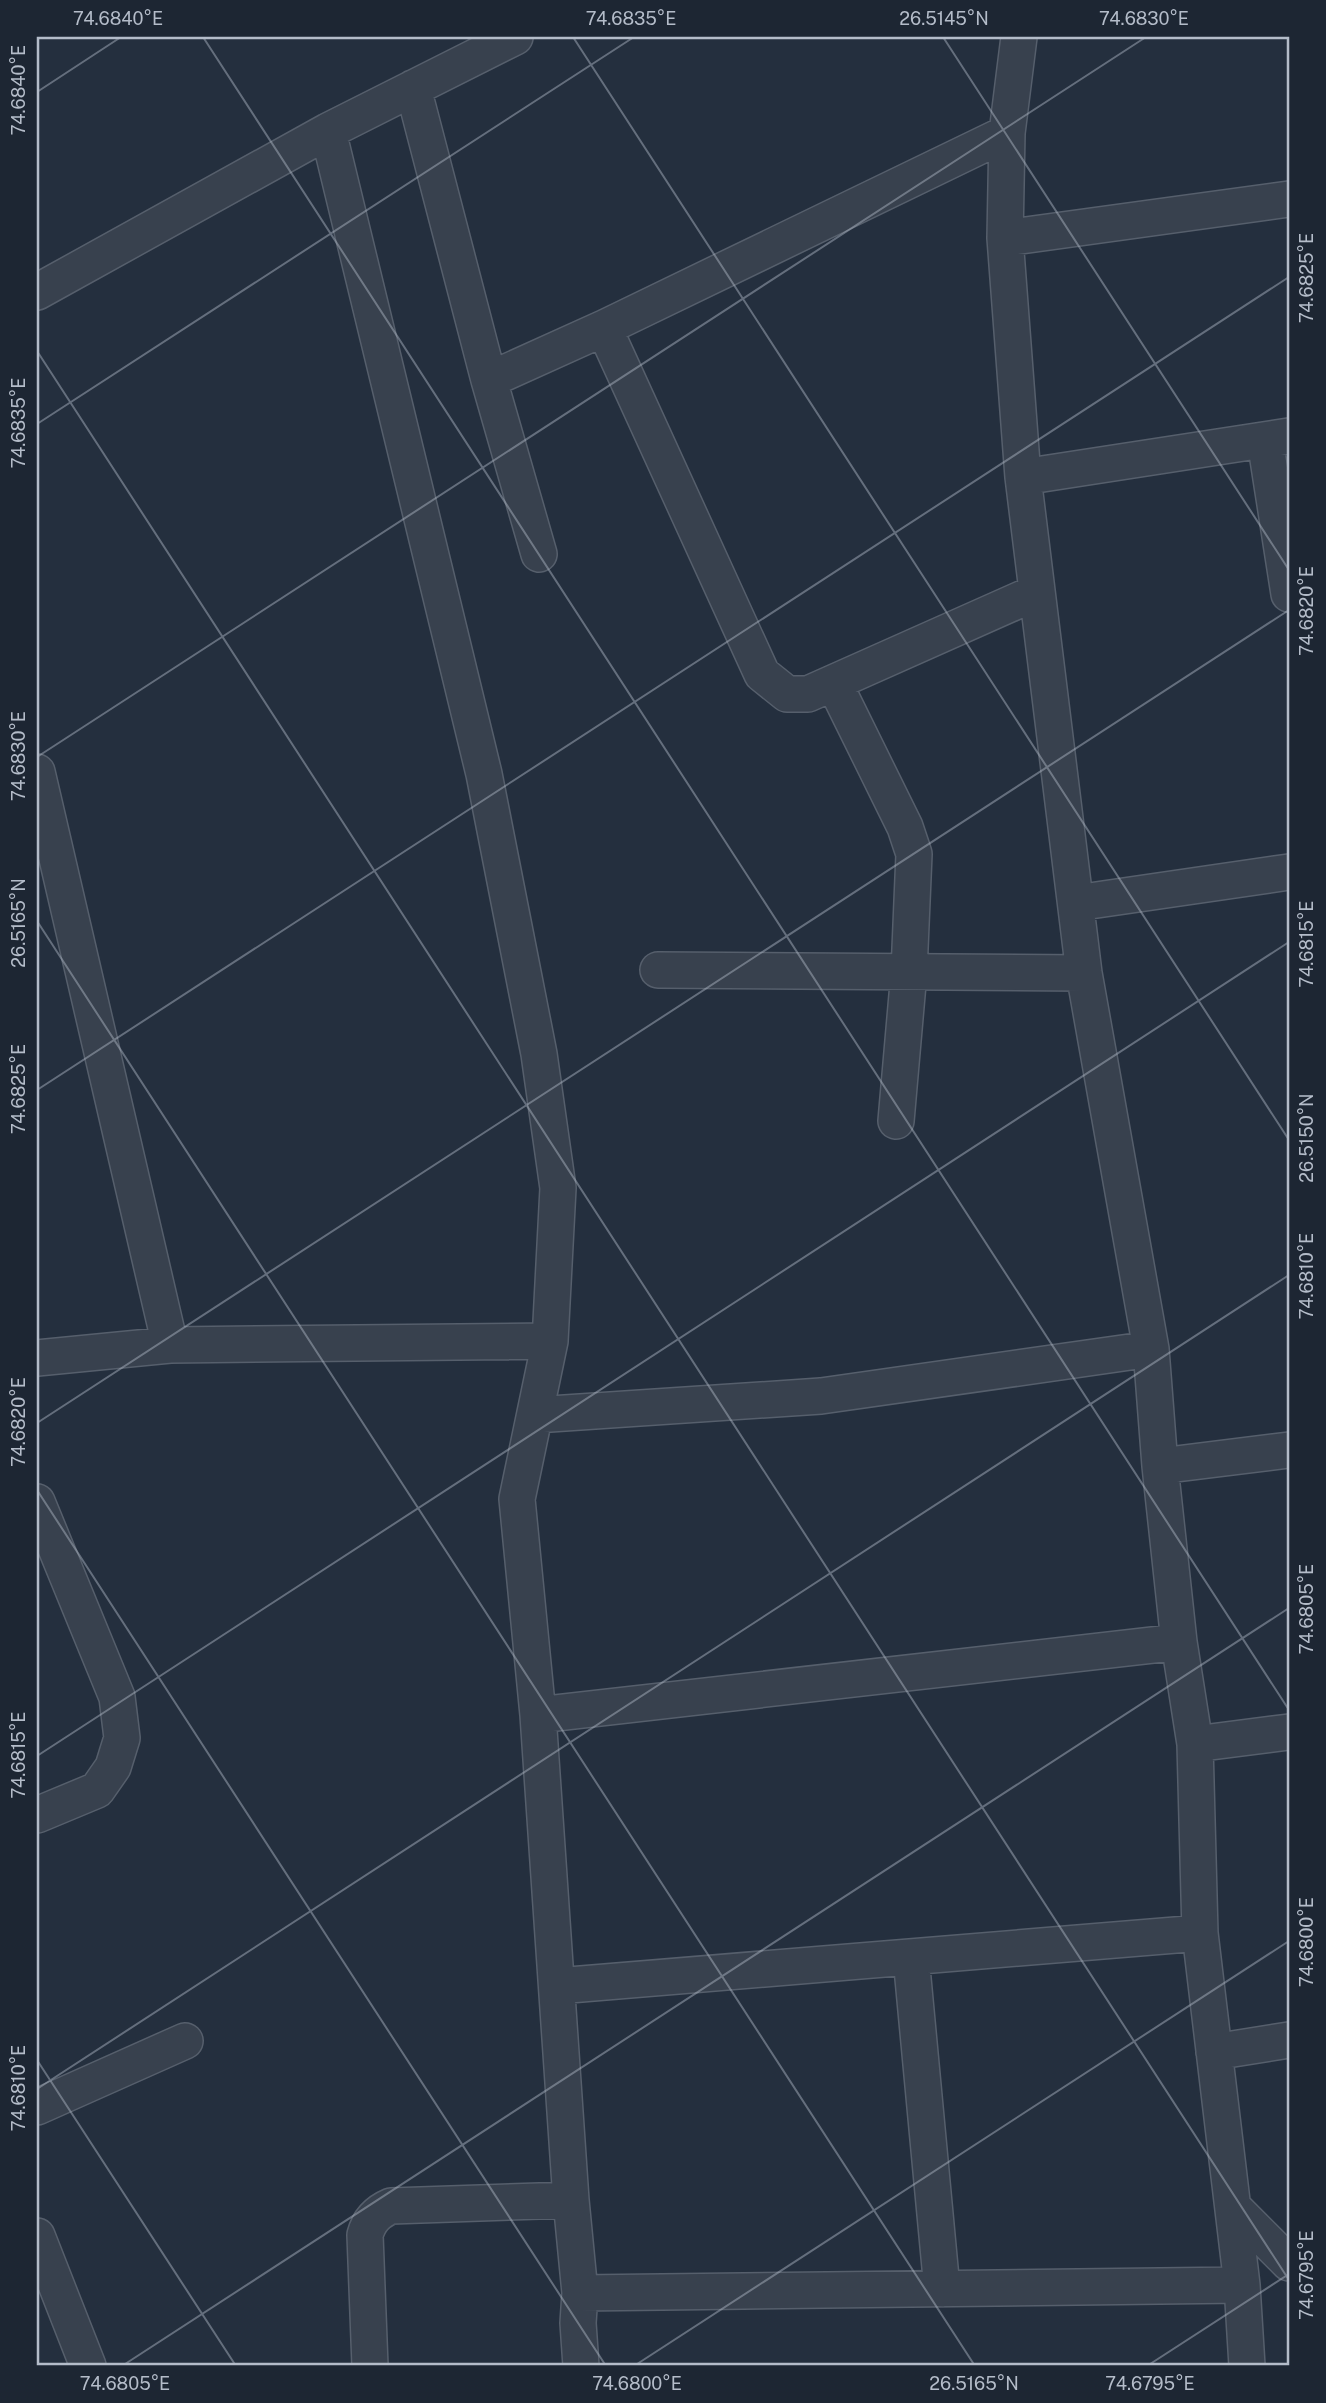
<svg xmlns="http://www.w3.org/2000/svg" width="1326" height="2403" viewBox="0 0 1326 2403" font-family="'Public Sans',sans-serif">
<rect width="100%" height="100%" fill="#242f3e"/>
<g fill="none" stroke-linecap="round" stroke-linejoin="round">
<g stroke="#565f6c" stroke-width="38">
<path id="minor" d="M1019,37l-12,96 -2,105 18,239 61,496 67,376 9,117 19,176 16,102 5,189 42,352 5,81
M413,88l76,292 50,174
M328,131l156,643 55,280 19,134 -8,153 -33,158 21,216 33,485 9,93 -2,30 3,43
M1005,238l284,-39
M37,292l291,-161 187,-94
M604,328l158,346 25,20h21l229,-102
M489,380l115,-52 403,-195
M1265,440l24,154
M1023,477l266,-41
M834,683l71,144 9,27 -5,118 -13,149
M37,772l133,573
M1076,903l213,-31
M658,970l426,3
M37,1358l133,-13 380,-4
M535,1415l286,-19 330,-47
M1160,1466l129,-16
M37,1502l80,195 5,41 -9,29 -16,23 -60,25
M538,1715l641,-73
M1195,1744l94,-12
M911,1957l31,332
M557,1986l643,-53
M1214,2052l75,-12
M37,2107l148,-66
M1233,2207l56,56
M37,2236l51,130
M580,2293l662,-8
M370,2366l-5,-131c4,-15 12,-23 26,-29l180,-6"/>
</g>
<use href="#minor" stroke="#38414e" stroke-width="35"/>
</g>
<path fill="none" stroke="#b4bcc9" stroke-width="2" stroke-opacity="0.45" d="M203,37l1086,1673M573,37l716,1103M943,37l346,533M37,92l84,-55M37,351l1252,1929M37,424l597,-387M37,757l1109,-720M37,921l938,1445M37,1090l1252,-813M37,1423l1252,-813M37,1490l569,876M37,1756l1252,-814M37,2060l199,306M37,2089l1252,-814M122,2366l1167,-758M634,2366l655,-425M1147,2366l142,-92"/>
<rect width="1326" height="2403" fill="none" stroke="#1d2633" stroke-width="77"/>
<rect x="38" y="38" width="1250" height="2326" fill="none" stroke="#b4bcc9" stroke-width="2.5"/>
<g font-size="18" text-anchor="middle" fill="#b4bcc9">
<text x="118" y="25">74.6840°E</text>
<text x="631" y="25">74.6835°E</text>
<text x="944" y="25">26.5145°N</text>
<text x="1144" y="25">74.6830°E</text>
<text transform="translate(19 90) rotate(-90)" y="6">74.6840°E</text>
<text transform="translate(1307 278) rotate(-90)" y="6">74.6825°E</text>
<text transform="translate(19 423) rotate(-90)" y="6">74.6835°E</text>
<text transform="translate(1307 611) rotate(-90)" y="6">74.6820°E</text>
<text transform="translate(19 756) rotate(-90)" y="6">74.6830°E</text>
<text transform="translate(19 923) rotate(-90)" y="6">26.5165°N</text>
<text transform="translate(1307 944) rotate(-90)" y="6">74.6815°E</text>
<text transform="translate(19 1089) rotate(-90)" y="6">74.6825°E</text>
<text transform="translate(1307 1138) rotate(-90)" y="6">26.5150°N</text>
<text transform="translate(1307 1276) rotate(-90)" y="6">74.6810°E</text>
<text transform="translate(19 1422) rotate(-90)" y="6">74.6820°E</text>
<text transform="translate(1307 1609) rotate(-90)" y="6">74.6805°E</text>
<text transform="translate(19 1755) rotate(-90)" y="6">74.6815°E</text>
<text transform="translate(1307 1942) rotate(-90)" y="6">74.6800°E</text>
<text transform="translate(19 2088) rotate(-90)" y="6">74.6810°E</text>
<text transform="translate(1307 2275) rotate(-90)" y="6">74.6795°E</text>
<text x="125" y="2390">74.6805°E</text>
<text x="637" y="2390">74.6800°E</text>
<text x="974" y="2390">26.5165°N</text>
<text x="1150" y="2390">74.6795°E</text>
</g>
</svg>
